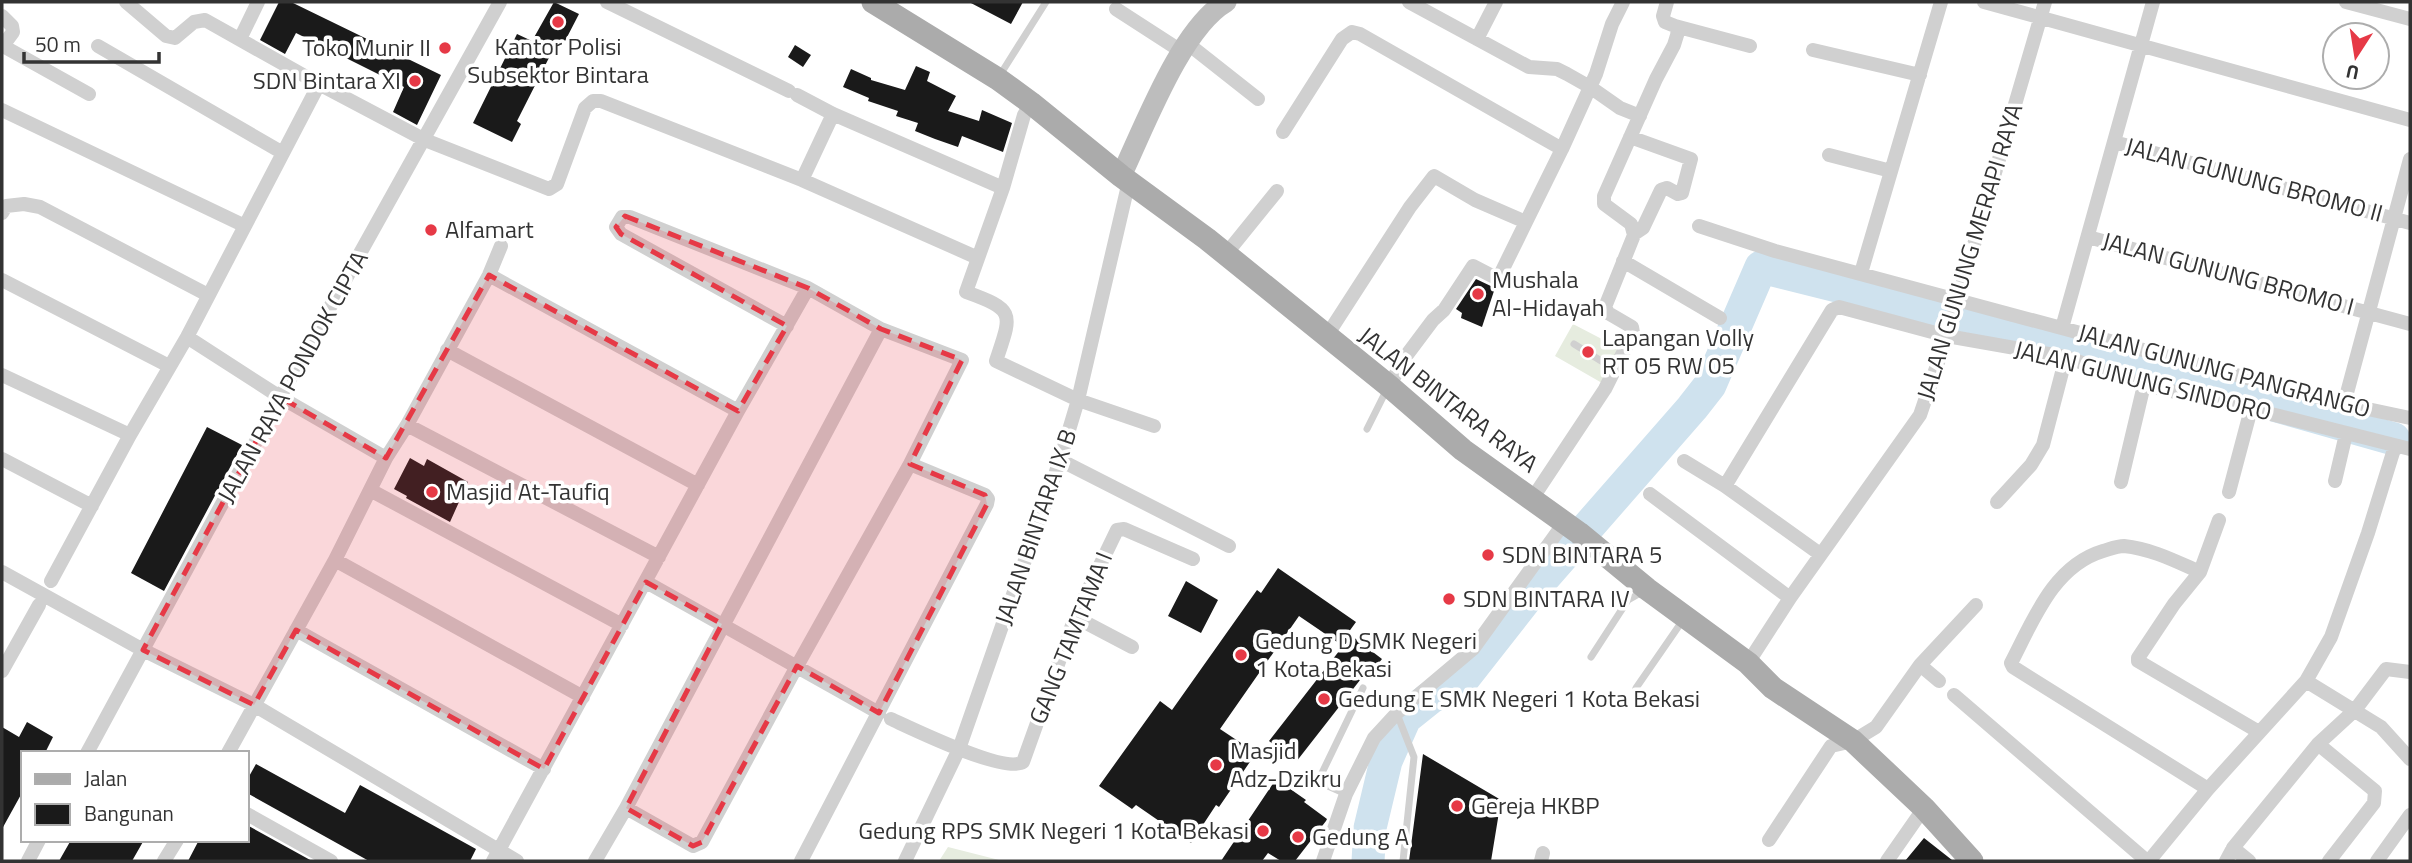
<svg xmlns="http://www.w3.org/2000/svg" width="2412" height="863" viewBox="0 0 2412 863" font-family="'Titillium Web',sans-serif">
<rect width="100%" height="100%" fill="#fff"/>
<path fill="#e6ecdf" d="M1573,324l48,25 -19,34 -47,-27z
M948,847l55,14h-64z"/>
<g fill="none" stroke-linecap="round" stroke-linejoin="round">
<path stroke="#cfe2ee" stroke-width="33" d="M1368,861l2,-33 16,-67 19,-43 25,-20 33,-19 69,-88 160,-183 18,-23 51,-118 204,51 429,121"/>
</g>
<path fill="#1a1a1a" d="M279,2h12l150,73 -24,50 -24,-13 11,-25 -108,-54 -11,21 -25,-14z
M554,2l25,12 -15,29 -6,-3 -41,81 4,3 -9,18 -39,-19 44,-89 15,7z
M969,2h54l-12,22z
M795,45l16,10 -8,12 -15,-10z
M916,66l14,6 -3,9 29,15 -8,15 31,10 3,-11 30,13 -9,29 -41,-16 -4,11 -23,-8 -20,-8 3,-8 -22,-7 2,-5 -30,-10 1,-3 -26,-11 8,-18 20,9v2l34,10z
M1476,279l19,9 -13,39 -21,-9 1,-5 -6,-4z
M207,427l35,18 -78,146 -33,-18z
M410,458l14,8 3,-7 41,23 -18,40 -44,-24 1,-2 -13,-7z
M1278,568l78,54 -8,11 34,26 -7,9 -4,-2 -75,96 -27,-21 74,-95 -44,-30 -79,113 36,24 -37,54 -3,-2 -25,38 -55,-38 -4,4 -33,-23 61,-85 12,9 85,-120 4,3z
M1186,581l32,19 -17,33 -33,-17z
M27,722l26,15 -8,16h-22v38l-21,38v-102l17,10z
M1423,754l78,46 -10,61h-82z
M256,764l89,49 15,-28 116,64 -6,12h-101l-122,-68v-13z
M1276,779l30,21 -2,2 23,17 -1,2 -31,40h-14l-13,-8 -6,8h-41z
M247,825l65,36h-124l11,-21h48z
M1924,838l28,22 1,1h-48z
M71,840h73l-12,21h-73z"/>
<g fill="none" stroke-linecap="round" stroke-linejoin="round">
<path stroke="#d0d0d0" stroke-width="7" d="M1000,75l46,-73
M1574,344l40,25
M1367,429l20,-40
M1591,657l37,-57 16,-9
M1636,688l47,-68
M1397,714l17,43 -11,104
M1346,794l-18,-8 -7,-7v-4l42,-87"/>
<path stroke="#d0d0d0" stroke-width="14" d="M126,2l40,34 9,2 19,-16 11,-2 114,64
M607,2l182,89
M1409,2l120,65 28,2 10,5 23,13 30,21 20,8
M1984,2l426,118
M2346,2l64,17
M1116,9l65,42
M2,16l10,10 1,6 -11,15
M1675,26l75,20
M240,39l18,-37
M1477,39l19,-37
M1187,43l71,56
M3,46l86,48
M98,46l185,107
M1813,50l107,25
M797,95l36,19 170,74
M1031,103l-7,12 -21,73 -37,104c50,18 46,21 30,69l82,39 76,26
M2,110l243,116
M1283,132l59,-93 10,-7 8,2 202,115 34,-75 16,-50 11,-22
M1630,137l61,22 -9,34 -4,1 -11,-6 -6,2 -18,38 -9,6
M2114,142l296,81
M1829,155l62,16
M802,180l31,-66
M2,213l4,-7 18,-2 16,3 168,88
M1526,222l36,-73
M1699,226l76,25 569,153 66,14
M2088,237l322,87
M1226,254l51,-63
M1623,261l97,57
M1861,273l80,-271
M489,275l249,136
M2,280l167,86
M2062,328l91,-326
M187,337l93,60 106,61
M1326,337l84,-130 24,-31 41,24 51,22 -28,57 -25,-13 -29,44 -11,10 -27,36 -17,30
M447,350l251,135
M2,375l128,60
M2344,404l66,-245
M407,425l252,132
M2,459l90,47
M1060,460l169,86
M1684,461l41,25 95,68
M2335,481l11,-47
M2121,482l23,-97
M1725,486l107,-176 7,-3 108,29 119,21 78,28 107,24 159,40
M370,490l252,135
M2229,492l22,-83
M1650,494l140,104
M1532,499l73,-110 28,-56 -1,-6 -24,-14 -3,-6 29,-72 -3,-11 -27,-20v-8l52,-117 18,-34 4,-13 -3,-6 -10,-4 -2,-6 4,-14
M1997,502l34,-37 12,-20 23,-88
M2219,520l-19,52 -26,32 -36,54v3l121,71
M335,560l248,137
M2,572l141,78 111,55 263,156
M2200,572c-25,-11 -48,-23 -76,-26 -7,0 -14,3 -21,5 -50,15 -70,70 -92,112l2,4 195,122
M51,581l79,-146 57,-98 132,-253 106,56 124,49 8,-5 28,-76 8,-7h8l201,79 176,78
M646,582l233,131
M1075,617l57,30
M296,630l248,139
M1748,663l42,-65 130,-183 29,-85 96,-328
M1920,665l56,-60
M2,671l37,-66
M2306,681l75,46 29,32
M1954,695l193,166
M891,719c22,10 114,55 132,43l52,-145 42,-87 7,-1 69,30
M2318,744l57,47 -1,12 -45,58
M87,753l193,-356 220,-395
M228,753l107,-193 51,-102 21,-33 82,-150 12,-29
M626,808l67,38 9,-4 95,-176 113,-202 52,-104 -81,-31 -73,-41 -178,-71h-8l-6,10 5,7 166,92
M247,814l84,47
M1769,840l62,-94 22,-5 23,-14 44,-62 19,16
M2233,848l16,13
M28,861l11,-21
M164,861l13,-21
M493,861l245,-450 70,-123
M595,861l31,-53 255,-479
M801,861l186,-357 1,-5 -3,-4 -75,-31
M905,861l54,-112 101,-289 18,-60 51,-219
M1323,861l23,-67 28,-56 23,-25 76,-64 91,-126
M1541,861l2,-8
M1887,861l37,-53
M2149,861l59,-72 98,-108 25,-44 37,-104 27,-87
M2226,861l7,-13 85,-104 37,-34 31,-41 24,3
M2377,861l33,-46"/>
<path stroke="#bdbdbd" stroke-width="21" d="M1121,176c23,-48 60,-148 105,-174"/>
<path stroke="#ababab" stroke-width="23" d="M873,2l125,77 33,24 90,73 86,63 182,147 74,64 116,83 68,56 101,74 25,25 80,53 71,67 48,53"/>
</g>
<path fill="#e63946" fill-opacity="0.2" stroke="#e63946" stroke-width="5" stroke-dasharray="14 9" stroke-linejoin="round" d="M625,216l183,72 73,41 81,31 -52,104 75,31 2,9 -108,209 -82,-47 -95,176 -9,4 -67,-38 96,-184 -76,-42 -102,187 -248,-139 -42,75 -111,-55 137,-253 106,61 103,-183 249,136 49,-85 -166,-92 -5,-7z"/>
<g fill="#e63946" stroke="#fff" stroke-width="2.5">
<circle cx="558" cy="22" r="7"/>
<circle cx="445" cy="48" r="7"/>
<circle cx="415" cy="81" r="7"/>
<circle cx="431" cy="230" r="7"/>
<circle cx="1478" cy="294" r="7"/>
<circle cx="1588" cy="352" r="7"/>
<circle cx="432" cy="492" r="7"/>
<circle cx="1488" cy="555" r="7"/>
<circle cx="1449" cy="599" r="7"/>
<circle cx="1241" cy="655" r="7"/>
<circle cx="1324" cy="699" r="7"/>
<circle cx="1216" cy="765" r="7"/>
<circle cx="1457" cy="806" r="7"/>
<circle cx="1263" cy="831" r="7"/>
<circle cx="1298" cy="837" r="7"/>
</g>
<g text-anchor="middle" stroke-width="7" stroke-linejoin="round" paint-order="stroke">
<g font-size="24" fill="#333" stroke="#fff" text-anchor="start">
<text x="558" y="55" text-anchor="middle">Kantor Polisi<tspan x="558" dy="28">Subsektor Bintara</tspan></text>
<text x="431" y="56" text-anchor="end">Toko Munir II</text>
<text x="401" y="89" text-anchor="end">SDN Bintara XI</text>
<text x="445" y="238">Alfamart</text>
<text x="1492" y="288">Mushala<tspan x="1492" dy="28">Al-Hidayah</tspan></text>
<text x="1602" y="346">Lapangan Volly<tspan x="1602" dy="28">RT 05 RW 05</tspan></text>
<text x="446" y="500">Masjid At-Taufiq</text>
<text x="1502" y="563">SDN BINTARA 5</text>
<text x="1463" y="607">SDN BINTARA IV</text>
<text x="1255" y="649">Gedung D SMK Negeri<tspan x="1255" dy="28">1 Kota Bekasi</tspan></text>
<text x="1338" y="707">Gedung E SMK Negeri 1 Kota Bekasi</text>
<text x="1230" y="759">Masjid<tspan x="1230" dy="28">Adz-Dzikru</tspan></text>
<text x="1471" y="814">Gereja HKBP</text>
<text x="1249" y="839" text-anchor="end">Gedung RPS SMK Negeri 1 Kota Bekasi</text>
<text x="1312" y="845">Gedung A</text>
</g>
<g font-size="24" fill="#333" stroke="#fff">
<text transform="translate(2254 180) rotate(15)" y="8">JALAN GUNUNG BROMO II</text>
<text transform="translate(1970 252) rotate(-73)" y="8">JALAN GUNUNG MERAPI RAYA</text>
<text transform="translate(2228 274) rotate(15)" y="8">JALAN GUNUNG BROMO I</text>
<text transform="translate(2224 371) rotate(15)" y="8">JALAN GUNUNG PANGRANGO</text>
<text transform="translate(293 377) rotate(-61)" y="8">JALAN RAYA PONDOK CIPTA</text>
<text transform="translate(2143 381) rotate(14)" y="8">JALAN GUNUNG SINDORO</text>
<text transform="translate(1448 400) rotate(38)" y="8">JALAN BINTARA RAYA</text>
<text transform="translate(1036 527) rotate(-71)" y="8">JALAN BINTARA IX B</text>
<text transform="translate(1071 638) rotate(-68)" y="8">GANG TAMTAMA I</text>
</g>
</g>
<rect width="2412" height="863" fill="none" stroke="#333333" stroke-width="7"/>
<rect x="21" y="751" width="228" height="91" fill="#ffffff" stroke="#adadad" stroke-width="2"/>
<rect x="35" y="774" width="35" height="10" fill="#ababab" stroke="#adadad" stroke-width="2"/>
<text x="84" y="786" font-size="21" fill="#333333">Jalan</text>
<rect x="35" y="804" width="35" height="21" fill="#1a1a1a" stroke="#adadad" stroke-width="2"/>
<text x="84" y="821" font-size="21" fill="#333333">Bangunan</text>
<g transform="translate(2356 56) rotate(192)"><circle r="33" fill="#ffffff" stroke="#adadad" stroke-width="2"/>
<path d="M0-5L12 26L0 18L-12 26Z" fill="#e63946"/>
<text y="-10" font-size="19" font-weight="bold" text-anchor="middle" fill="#333333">U</text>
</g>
<path d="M24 52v10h135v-10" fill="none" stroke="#333333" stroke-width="3.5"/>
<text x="35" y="52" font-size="21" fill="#333333" stroke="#ffffff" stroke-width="5" paint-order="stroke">50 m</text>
</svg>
